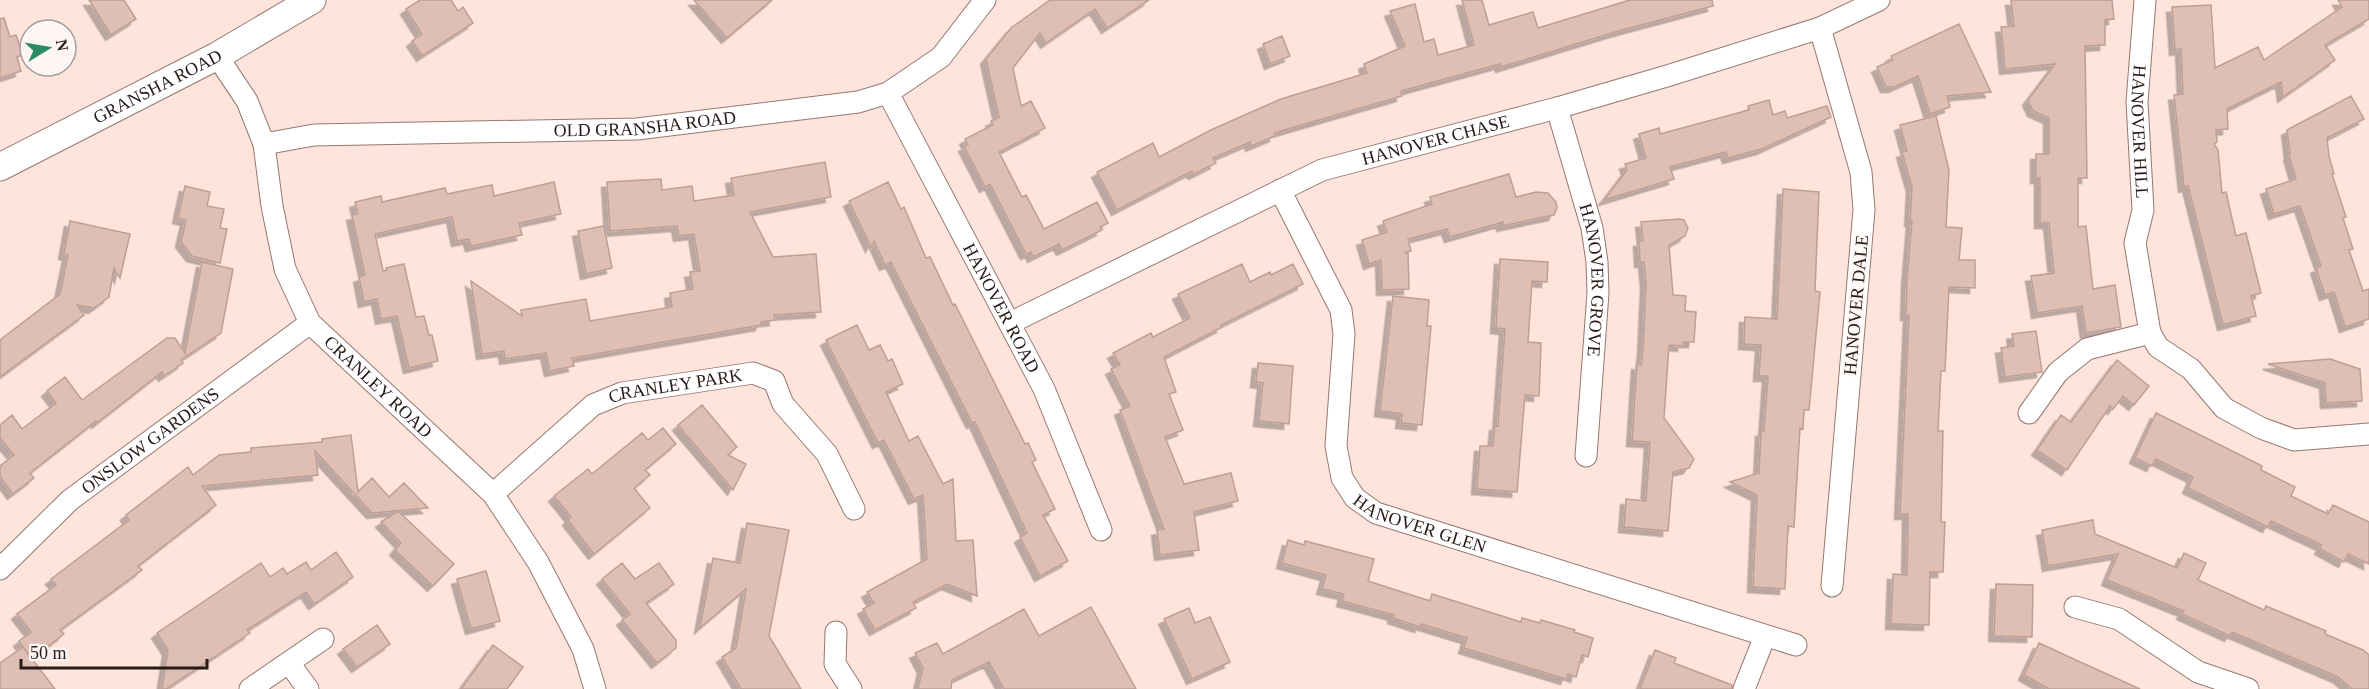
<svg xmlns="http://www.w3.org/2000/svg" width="2369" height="689" viewBox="0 0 2369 689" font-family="'Times New Roman',serif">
<defs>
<filter id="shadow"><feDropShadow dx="-5.5" dy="5.5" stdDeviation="0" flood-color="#0004"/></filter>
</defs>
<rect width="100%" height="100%" fill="#fee4db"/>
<path fill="#dfbfb4" stroke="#be9f95" stroke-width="1.5" filter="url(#shadow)" d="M89,0h35l12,19 -25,16z
M420,0h31l7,11 5,-4 10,16 -51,33 -10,-15 10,-7 -16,-25z
M694,0h78l-45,38z
M1050,0h99l-42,28 -12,-19 -49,34 -6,-10 -27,35 8,38 10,-5 14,27 -46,24 23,45 4,-2 18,34 53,-27 11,21 -8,4 2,3 -40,20 -3,-6 -26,13 -2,-5 -5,2 -36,-70 -5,3 -21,-41 4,-1 -3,-6 28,-14 -2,-4 8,-4 -13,-58 25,-31z
M1462,0h20l7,25 44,-13 5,16 92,-28h82l1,6 -98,26 -114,35 -1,-3 -99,27 1,5 -128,37 1,3 -24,10 -1,-4 -37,16 3,5 -22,11 -2,-3 -75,39 -20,-38 56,-29 6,14 54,-28 68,-30 86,-26 -3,-9 41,-18 -15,-35 25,-7 9,38 10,-3 4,16 36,-10z
M2011,0h101l2,19 -9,1v25l-20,1 2,132h-9v49l8,-1 7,63 22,-4 6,42 -35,6 -4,-27 -45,7 -6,-37 23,-3 -5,-50h-9v-45h-4v-24h13v-36l-16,-7 -5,-11 27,-36 -50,5 -4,-42 13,-1z
M2338,0h31v19l-44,26 10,15 -52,37 -2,-15 -54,27 1,20 -12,1 1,12 -3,2 4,6 4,43 4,-1 10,44 10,-3 15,60 -10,3 5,20 -33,9 -35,-139 -4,1 -10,-92 9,-1 -2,-45 -6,1 -3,-43 39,-2 4,63 43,-21 6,13 78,-53z
M4,18l6,19 6,-2 7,20 -6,2 4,14 -21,7v-59z
M1959,24l32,68 -44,4 3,11 -20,7 -12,-38 -24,11h-8l-9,-20 16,-7 -2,-4z
M1282,36l8,20 -20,8 -7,-20z
M2351,96l13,23 -37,19 2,18 5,18h-2l14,43 -3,1 10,31 -4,1 14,41 6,-2v30l-24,8 -11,-35 -9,3 -9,-27 5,-2 -21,-60 -26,8 -8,-25 30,-10 -7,-24 1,-1 -3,-24z
M1769,100l4,15 12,-4 2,7 40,-12 4,11 -69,32 -34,9 -2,-6 -56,15 4,12 -70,21 23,-30 -2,-6 21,-6 -7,-24 20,-6 1,6 89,-24 -1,-4z
M1936,116l13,54 -3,57 16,1 -3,32h16v28l-26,-1 -4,84h-4l-3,60h5l-2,91h4l-2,50h-13l-1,53 -33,-1h-5l2,-50 14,1 1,-61h-8l9,-199h-3l1,-36 5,-58h-2l2,-34 -10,-35 5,-1 -7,-26z
M825,162l6,35 -81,15 23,45 43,-3 5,58 -47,3 1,5 -14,2v3l-189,33 2,8 -24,5 -4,-18 -41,6 -1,-8 -22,3 -11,-73 51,35 -1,-6 65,-11 4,22 82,-14 -2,-14 23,-4 -3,-17 10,-1 -6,-37 -15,2 -2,-10 -67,5 -3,-49 54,-3 1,11 30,-4 2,15 40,-6 -3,-17z
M1509,174l7,23 20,-5 12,1 8,9 1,6 -3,7 -52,11 1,-4 -53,15 -3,-8 -39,10 3,12 -7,2h4l1,36 -27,1 -1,-30 -12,4 -7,-24 25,-8 -4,-11 49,-17 -2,-7z
M554,182l7,32 -42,9 3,12 -51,11 -2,-7 -12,2 -5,-24 -77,17 8,37 4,-1 -1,-2 18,-4 12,53 8,-1 5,19h3l6,26 -29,7 -12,-52 -16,3 -4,-20 -13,3 -5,-25 6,-2 -13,-60 6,-1 -3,-12 26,-6 1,6 63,-14 2,6 45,-9 2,11z
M888,182l13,27 3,-2 22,51 4,-1 23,48 2,-1 70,140 3,-1 8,17 -4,2 23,47 -12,6 25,46 -28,15 -20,-39 7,-4 -52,-111 -3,1 -81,-161 -6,3 -11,-24 -3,6 -22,-46z
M185,186l25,6 -3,14 17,3 -4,19 7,1 -7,34 -28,-7 -11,-14 5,-22 -8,-2z
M1783,189l36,3 -4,99 5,1 -11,118h-5l-1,19 -3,-1 -6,99 -6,-1 -3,63 -32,-2 4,-92 -27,-13 29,-9 2,-42h3l4,-55h-9l2,-31 -17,-1 1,-27 32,2z
M1679,219l5,1 4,8 -3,8 -16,9 4,50 13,1 -1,15 11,1 -2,30h-11v4l-14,-1 -5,73 30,41 -5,9 -16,4 -5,59 -44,-4 2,-28 20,2 4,-59 -18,-1 5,-77 4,1 2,-16 3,-66 -2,-21h-4l-1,-21h4l-2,-19z
M70,221l60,13 -10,44 -6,-10 -5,29 -15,11 -17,-3 7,10 -84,62v-37l60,-46 8,-39 -4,-1z
M604,226l8,42 -26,6 -8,-43z
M1500,259l48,3 -1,20 -15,-1 -4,61 13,1 -1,29 -1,24 -14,-1 -8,97 -40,-3 3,-43h13l2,-21 3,1 7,-97 -9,-1z
M202,262l31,7 -12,64 -40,27 2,3 -19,13 -2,-4 -65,51 -1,-2 -66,52 4,5 -21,16 -13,-17v-11l14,-11 -14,-17v-13l12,-10 10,14 34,-26 -9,-12 18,-14 17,23 85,-62h8l10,15z
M1242,264l8,18 20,-10 1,3 22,-11 10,20 -82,41 1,2 -58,30 12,35 -7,2 14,36 -18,7 19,47 47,-11 7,28 -44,11 5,38 -39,5 -3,-25 7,-1 -44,-119 10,-4 -19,-37 9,-4 -7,-12 38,-20 2,4 37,-19 -12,-24z
M1393,296l36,4 -2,26h4l-9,99 -21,-2 1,-9 -22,-3z
M857,325l12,25 11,-5 8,16 4,-2 11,25 -17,8 23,49 9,-5 25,48 10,-5 3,62 17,-1 4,56 -30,-12 -34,18 3,6 -41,22 -12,-21 11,-6 -7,-11 60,-33 -4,-64 -9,4 -30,-59 -6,3 -52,-103z
M2036,331l6,41 -37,5 -4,-29 13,-2 -2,-12z
M2330,359l30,10 2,32 -36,2 -1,-20 -57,-19z
M2117,360l32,26 -15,19 -11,-9 -10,13 -3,-3 -43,64 -30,-20 24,-35 10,7z
M1258,363l35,3 -4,58 -30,-3 4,-38 -7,-1z
M702,405l35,42 -9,8 18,9 -13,26 -55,-65z
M2156,413l106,53 -1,4 34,17 -4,9 37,18 5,-9 36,17v42l-21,-10 -4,8 -24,-13 2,-4 -51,-24 -3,6 -80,-39 5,-11 -37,-18 -4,7 -17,-8z
M663,428l13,16 -31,26 5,5 -16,13 16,20 -56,46 -26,-34 3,-3 -17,-21 34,-27 4,5 50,-41 6,7z
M351,435l7,57 14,-14 17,19 15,-14 24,25 -56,5 -57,-62 3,24 -116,11 14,19 -78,61 4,4 -82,60 4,4 -32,25 23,30h-55v-26l23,-16 7,10 -11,-16 12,-9 -14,-18 39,-29 -5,-6 78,-59 -3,-5 62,-48 5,8 26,-20 32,-3v-4l71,-6v-3z
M398,511l56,53 -21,22 -38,-36 6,-7 -20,-21z
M2093,520l2,14 82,34 7,-15 22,10 -8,17 66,30 2,-4 60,25 -1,3 38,16 6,5v34h-17l-14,-12 -106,-45 -2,4 -48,-22 2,-3 -77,-31 11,-26 -70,12 -6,-36z
M747,523l42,7 -20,106 32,53h-60l-19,-32 14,-9 10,-59 -46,39 13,-70 27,5z
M1288,540l16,5 1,-4 69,18 -6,22 62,20 2,-7 89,28 1,-4 18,5 1,-3 34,10 -1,2 19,6 -5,19 -6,-2 -6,22 -8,-3 -2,5 -102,-31 3,-10 -46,-14 -1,3 -27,-9 1,-3 -52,-14 2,-7 -22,-5 4,-14 -44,-12z
M336,552l17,25 -39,27 -8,-12 -59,38 3,3 -84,56h-4l6,-39 -11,-17 104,-70 9,14 13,-9 4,6 19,-12 5,8z
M622,563l13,16 24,-16 15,21 -28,19 30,37v8l-19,15 -35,-43 8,-6 -28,-35z
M486,571l14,50 -29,8 -14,-50z
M1996,584l37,1 -1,52 -38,-1z
M1091,607l45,82h-132l-15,-27 -37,18 -1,9h-33l5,-21 -8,-15 22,-10 6,11 81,-45 15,27z
M1189,608l6,15 15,-6 20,45 -38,17 -28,-60z
M377,625l13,19 -33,23 -14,-18z
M2039,643l39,18 62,28h-91l-25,-14z
M493,645l30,22 -16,22h-46z
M1655,650l21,8 -2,5 58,22v4h-92z"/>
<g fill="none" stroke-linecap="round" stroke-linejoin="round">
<g stroke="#96786f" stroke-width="23">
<g id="minor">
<path id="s1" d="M2145,0l-8,102 6,108 -8,33 15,90 8,14 33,22 33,39 37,20 33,12 75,-6"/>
<path d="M1820,28l41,144 3,38 -32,376"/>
<path id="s2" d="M217,56l30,45 17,43 8,62 13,63 25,54 183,171 45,68 45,87 12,40"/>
<path id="s3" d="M888,93l156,296 57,141"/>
<path id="s4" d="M1557,108l35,120 5,34 1,31 -12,163"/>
<path id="s5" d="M264,144l50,-9 323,-6 221,-27 30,-9 53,-36 44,-57"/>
<path id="s6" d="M1280,190l61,120 3,24 -8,112 6,32 13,20 21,15 420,132"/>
<path id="s7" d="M1010,323l312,-153 235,-62 110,-32 153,-48 59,-28"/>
<path d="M2029,413l29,-41 29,-23 63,-16"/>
<path id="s8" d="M493,494l100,-89 29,-12 131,-20 21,8 9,23 44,50 27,55"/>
<path id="s9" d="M0,569l70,-69 240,-177"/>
<path d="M2075,607l44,12 79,53 50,17"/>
<path d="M836,632l-1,32 16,25"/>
<path d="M289,663l19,26"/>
<path d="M250,689l73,-50"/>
<path d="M1744,689l21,-53"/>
</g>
</g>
<g stroke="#96786f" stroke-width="29">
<g id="tertiary">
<path id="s10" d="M0,167l217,-111 95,-56"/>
</g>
</g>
<use href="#minor" stroke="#fff" stroke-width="21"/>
<use href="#tertiary" stroke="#fff" stroke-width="27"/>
</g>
<g text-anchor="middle" stroke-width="4.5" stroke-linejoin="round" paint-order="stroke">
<g font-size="18" fill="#261b17" stroke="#fdf6f4">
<text dy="6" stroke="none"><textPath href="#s10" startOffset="177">GRANSHA ROAD</textPath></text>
<text dy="6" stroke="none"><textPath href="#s5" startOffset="382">OLD GRANSHA ROAD</textPath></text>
<text dy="6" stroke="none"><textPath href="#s1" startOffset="132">HANOVER HILL</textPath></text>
<text dy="6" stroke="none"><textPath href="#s7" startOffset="465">HANOVER CHASE</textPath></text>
<text dy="6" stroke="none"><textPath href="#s4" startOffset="177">HANOVER GROVE</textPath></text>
<text transform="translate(1856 305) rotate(-85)" y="6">HANOVER DALE</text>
<text dy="6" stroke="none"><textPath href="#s3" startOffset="243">HANOVER ROAD</textPath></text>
<text dy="6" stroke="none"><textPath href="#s2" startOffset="380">CRANLEY ROAD</textPath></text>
<text dy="6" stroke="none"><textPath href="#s8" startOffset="219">CRANLEY PARK</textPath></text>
<text dy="6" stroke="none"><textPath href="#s9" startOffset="198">ONSLOW GARDENS</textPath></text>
<text dy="6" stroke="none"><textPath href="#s6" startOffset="398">HANOVER GLEN</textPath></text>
</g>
</g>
<g transform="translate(48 48) rotate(79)"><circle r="28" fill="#fdf6f4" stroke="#a79e9c" stroke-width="1.5"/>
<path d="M0-4.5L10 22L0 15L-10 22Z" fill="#2c8b64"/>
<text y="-9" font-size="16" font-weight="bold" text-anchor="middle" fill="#261b17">N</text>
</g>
<path d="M21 659v9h186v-9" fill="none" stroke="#261b17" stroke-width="3"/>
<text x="30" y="659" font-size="18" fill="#261b17" stroke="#fdf6f4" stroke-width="4.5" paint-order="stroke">50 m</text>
</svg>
